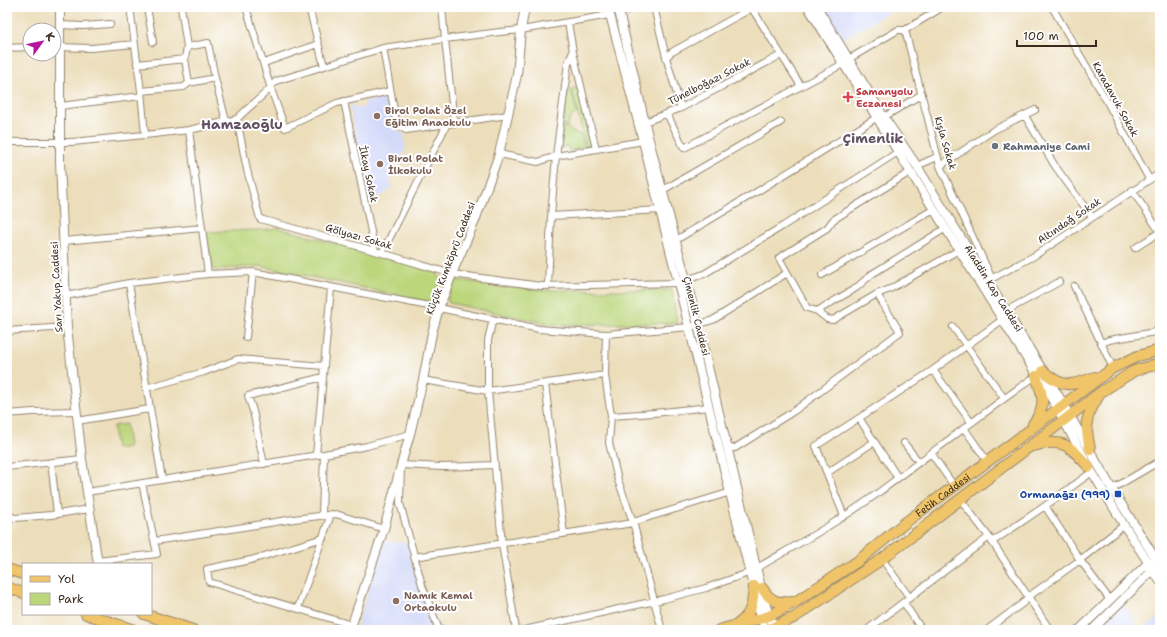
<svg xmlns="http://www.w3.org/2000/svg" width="1167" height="637" viewBox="0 0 1167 637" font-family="'Shantell Sans',sans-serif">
<rect width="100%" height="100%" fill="#fff"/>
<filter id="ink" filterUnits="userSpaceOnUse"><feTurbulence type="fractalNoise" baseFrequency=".025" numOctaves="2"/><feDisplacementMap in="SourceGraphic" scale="8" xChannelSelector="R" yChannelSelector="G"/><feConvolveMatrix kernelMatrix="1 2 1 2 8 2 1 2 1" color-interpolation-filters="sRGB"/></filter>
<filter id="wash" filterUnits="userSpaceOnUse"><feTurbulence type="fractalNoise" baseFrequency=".012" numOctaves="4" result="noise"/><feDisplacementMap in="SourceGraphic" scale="16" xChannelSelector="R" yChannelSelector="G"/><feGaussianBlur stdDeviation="0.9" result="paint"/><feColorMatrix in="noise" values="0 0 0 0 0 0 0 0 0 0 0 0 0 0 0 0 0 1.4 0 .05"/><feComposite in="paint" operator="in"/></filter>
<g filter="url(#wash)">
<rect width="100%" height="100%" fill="#ecdebb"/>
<path fill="#d3d9f9" d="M821,7h76l-56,33z
M382,98l3,1 6,10 4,20 9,5 1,16 -15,28 2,9 -9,8 -14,4 -19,-91v-3l3,-1 1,5 11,-2 -1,-5z
M384,541l23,2 5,19 22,62 -4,6h-70l-3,-4z
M1123,604l17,26 20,-13v13h-63z"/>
<path fill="#bcd67b" stroke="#7c804c" d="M578,87l13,55 -2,4 -3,1 -14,-58z
M568,89h3l6,24 -7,5 -2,7 -5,2z
M568,127l6,6 7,1 3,13 -15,4 -1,-5 -8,2 3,-20z
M279,228l158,44 4,9 -11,21 -170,-36 -46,4 -9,-38 50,-2z
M456,280l85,10h131l5,33 -114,2 -18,-2 -96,-20 -2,-3z
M126,424l3,23 -13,2 -3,-23z"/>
</g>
<g filter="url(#ink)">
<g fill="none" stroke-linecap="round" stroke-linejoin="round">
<g stroke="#94846c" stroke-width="8">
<path id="minor" d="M130,7l11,84 4,44
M147,7l6,35
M181,7l6,40 -2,12
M246,7l25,82 14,39 52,-25 53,-12
M309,7l15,59
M442,7l3,32 -62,9 -107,33c-11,15 -27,25 -39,38l10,51 13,49 122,34 70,21 89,12 138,-3
M654,7l12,50 15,51
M751,7l50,79
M1052,7l53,91 44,81
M619,12l20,-5
M60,25l23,1 27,-2
M905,30l35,136 52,113
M54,47l37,1 44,-4
M187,47l21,-4 7,35 11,43
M7,48l23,-1
M383,48l13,73 6,7 4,2 102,-15
M573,52l23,97
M666,57l6,-5 80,-44
M849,59l49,-29h7l38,-23
M264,63l54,-19
M137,64l48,-5 4,24
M141,91l43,-4 5,-4 26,-5
M344,101l31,150
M60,106l81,-10
M667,114l17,34 159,-84
M1025,116l30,50 37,51
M884,117l38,-23
M645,122l36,-14 100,-53
M454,123l-9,-84 55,-7 21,-2 89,-15
M189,130l19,144
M7,142h65l73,-7 44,-5 48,-11
M499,154l39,8 18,-6 87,-15
M917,166l20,-9
M940,166l54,-36 41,-20
M910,172l-77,48 -6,8 -48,30 28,50 10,3 10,8 6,1 44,-26 13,-5 69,-39
M663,190l118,-68
M1132,190l28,42
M551,216l110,-6
M676,240l82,-49 118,-73
M64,241l138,-13
M1135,248l25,-16
M382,253l65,-129
M822,275l112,-66
M686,280l18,-6 79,-48 115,-74
M989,280l45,-24 126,-83
M129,283l33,196
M548,286l3,-70 5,-60 12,-93 5,-11 -5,-30
M1074,286l39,82
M66,296l63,-13 79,-9 45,-2 186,36 100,21 67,5 84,-7 23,-7 74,-47
M817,311l39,-23 16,-14 74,-46
M1006,311l53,-29
M493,319l-5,21v51l14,153 14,86
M953,327l51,71
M7,331l60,-4
M606,334l-1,41 6,41 -2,27 9,37 15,42 29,108
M246,337l7,-65
M1102,343l7,-3 46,-8 5,-4
M933,370l38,52
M423,380l65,11 117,-16
M545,384l19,150
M146,388l58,-16 34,-13 86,7
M7,414l26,-2 43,-1
M611,416l43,-3 55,-6
M859,418l39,60
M77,421l72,-12
M964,428l23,33
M904,443l15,19
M728,448h7l59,-37 106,-79 -23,-38
M931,453l23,33
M316,455l15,-167
M51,462l6,52
M264,464l-11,-53 -5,-15 75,-19
M7,467l75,-8
M827,473l47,-31
M1112,489l48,-28
M87,492l237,-38 43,-8 43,-12
M960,499l29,38 61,93
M1045,506l47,-34
M7,512l3,4 5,2 36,-3 38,-6
M322,515l2,-61
M844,516l-28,-70 117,-76 69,-50
M633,522l98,-30
M323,538l-72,22 -44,9 2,13 143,43
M155,541l139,-22 42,-5 48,15
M992,542l53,-36 35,54 30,40
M414,557l219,-34
M882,559l28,39
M97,561l60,-7 -15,-71
M757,568c41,-24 83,-47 121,-75 53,-39 104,-80 158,-117
M904,603l18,27
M298,608l33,-94
M439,630l-17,-45 -22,-82 1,-38 42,2 52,-2
M524,630l140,-31 42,-11 45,-16
M867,630l122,-93
M987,630l36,-27 5,-6 52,-37 44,-35"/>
</g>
<g stroke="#94846c" stroke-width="10">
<path id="tertiary" d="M60,7v154l7,166 15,132 16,105
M608,7l35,134 118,477 5,12
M618,7l30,129 50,189 65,271 6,20 7,14
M808,7l245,394 39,71 32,53 36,56
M817,7l67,110 33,49 89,145 52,84 54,94 48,77
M350,630l34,-101 17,-64 9,-31 13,-54 9,-47 7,-25 15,-39 21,-48 24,-67 18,-79 4,-45 4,-23
M1079,630l69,-67 5,-2
M1092,630l61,-60 5,-2"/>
</g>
<g stroke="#94846c" stroke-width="12">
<g id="primary">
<path d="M1043,371c20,18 28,15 52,6"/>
<path d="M1033,424c14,-18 10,-29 3,-48"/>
<path d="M1033,446c30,-9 37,0 56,21"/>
<path d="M1090,449c-5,-25 -6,-29 8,-52"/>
<path d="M7,569l16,5"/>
<path d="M7,587l16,6"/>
<path d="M762,588c9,14 15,15 31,14"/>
<path d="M86,614l48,16"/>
<path d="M144,614l49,16"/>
<path d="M739,623c13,-9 14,-21 15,-37"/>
<path id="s1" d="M719,630l50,-14 26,-14 63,-41 48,-39 207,-154 25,-12 22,-6"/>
<path d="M767,630l28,-13 87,-58 219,-167 33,-21 26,-8"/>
</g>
</g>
<use href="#minor" stroke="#fff" stroke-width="6"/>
<use href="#tertiary" stroke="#fff" stroke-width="8"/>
<use href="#primary" stroke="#f0c469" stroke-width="10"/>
</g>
</g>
<path fill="#e0444e" stroke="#fff" stroke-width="1.5" d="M846 91h4v4h4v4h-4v4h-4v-4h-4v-4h4z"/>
<g fill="#8d6e63" stroke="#fff" stroke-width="1.5">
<circle cx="377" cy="116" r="4"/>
<circle cx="380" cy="164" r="4"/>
<circle cx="396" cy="601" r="4"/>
</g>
<circle fill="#6b7280" stroke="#fff" stroke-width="1.5" cx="995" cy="146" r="4"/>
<rect fill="#1a4fb4" stroke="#fff" stroke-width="1.5" x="1114" y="490" width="8" height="8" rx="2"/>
<g text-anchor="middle" stroke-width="4" stroke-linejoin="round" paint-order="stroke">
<g font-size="10" fill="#3b2a1e" stroke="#fff">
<text transform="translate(709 81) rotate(-27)" y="4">Tünelboğazı Sokak</text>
<text transform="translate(1116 99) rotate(61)" y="4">Karadavuk Sokak</text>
<text transform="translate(946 143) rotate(74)" y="4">Kışla Sokak</text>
<text transform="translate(369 174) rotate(78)" y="4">İlkay Sokak</text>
<text transform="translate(1069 220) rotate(-34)" y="4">Altındağ Sokak</text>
<text transform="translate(359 236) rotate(16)" y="4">Gölyazı Sokak</text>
<text transform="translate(450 258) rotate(-69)" y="4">Küçük Kumköprü Caddesi</text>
<text transform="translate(56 287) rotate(-93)" y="4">Sarı Yakup Caddesi</text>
<text transform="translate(994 288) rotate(58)" y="4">Aladdin Kap Caddesi</text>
<text transform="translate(697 316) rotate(76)" y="4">Çimenlik Caddesi</text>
<text dy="4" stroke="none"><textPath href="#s1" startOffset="264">Fetih Caddesi</textPath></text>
</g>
<g font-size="10" font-weight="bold" fill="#be3a42" stroke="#fff" text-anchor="start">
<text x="856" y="95">Samanyolu<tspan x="856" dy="12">Eczanesi</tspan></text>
</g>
<g font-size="10" font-weight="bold" fill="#785e54" stroke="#fff" text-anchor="start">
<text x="385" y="114">Birol Polat Özel<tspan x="385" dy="12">Eğitim Anaokulu</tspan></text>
<text x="388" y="162">Birol Polat<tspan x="388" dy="12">İlkokulu</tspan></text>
<text x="404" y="599">Namık Kemal<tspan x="404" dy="12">Ortaokulu</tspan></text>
</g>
<g font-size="10" font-weight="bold" fill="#5b616d" stroke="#fff" text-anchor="start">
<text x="1003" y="150">Rahmaniye Cami</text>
</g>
<g font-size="10" font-weight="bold" fill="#164399" stroke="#fff" text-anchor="end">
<text x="1110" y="498">Ormanağzı (999)</text>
</g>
<g font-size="14" font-weight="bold" fill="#635264" stroke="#fff">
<text x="242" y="129">Hamzaoğlu</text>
<text x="873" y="143">Çimenlik</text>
</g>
</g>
<rect width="1167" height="637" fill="none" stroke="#fff" stroke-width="24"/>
<rect x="22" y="563" width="130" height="52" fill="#ffffff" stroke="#b1aaa5"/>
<rect x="30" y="576" width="20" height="6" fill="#f0c469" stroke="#b1aaa5"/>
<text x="58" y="583" font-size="12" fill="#3b2a1e">Yol</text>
<rect x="30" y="593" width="20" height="12" fill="#bcd67b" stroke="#b1aaa5"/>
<text x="58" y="603" font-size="12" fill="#3b2a1e">Park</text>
<g transform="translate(42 42) rotate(57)"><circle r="19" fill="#ffffff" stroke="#b1aaa5"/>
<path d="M0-3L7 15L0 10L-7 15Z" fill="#b5179e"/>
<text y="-6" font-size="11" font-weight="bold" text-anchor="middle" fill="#3b2a1e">K</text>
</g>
<path d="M1017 40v6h79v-6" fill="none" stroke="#3b2a1e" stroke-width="2"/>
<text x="1023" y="40" font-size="12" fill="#3b2a1e" stroke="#ffffff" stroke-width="3" paint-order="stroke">100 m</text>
</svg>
